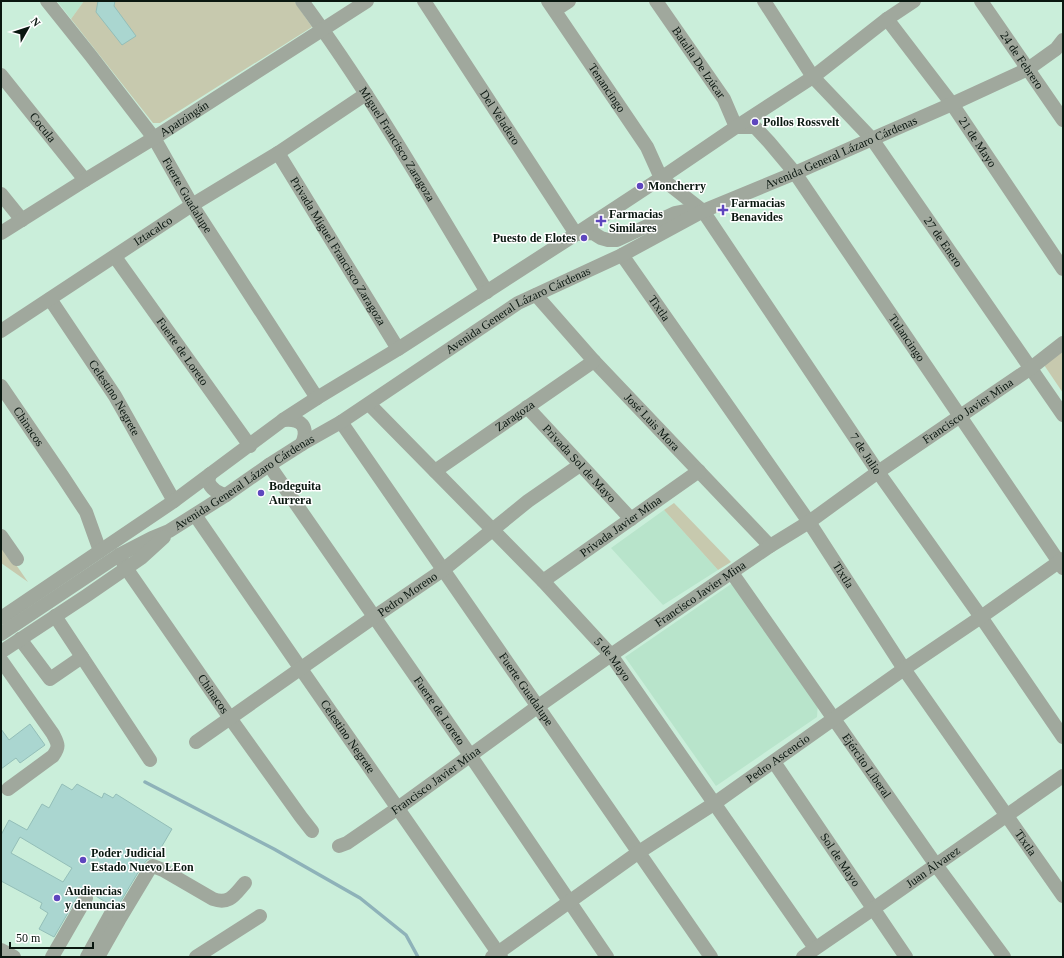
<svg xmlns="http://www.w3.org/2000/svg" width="1064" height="958" viewBox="0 0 1064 958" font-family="'Times New Roman',serif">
<rect width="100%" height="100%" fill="#caeeda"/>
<path fill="#b8e4cb" d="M57,1h27l-13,18z
M664,510l54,60 -55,35 -52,-57z
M734,582l84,119 -1,16 -101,69 -91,-129z"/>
<path fill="#c7c9ae" d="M84,1h210l18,26 -152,96h-7l-82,-104z
M1063,346v47l-21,-31z
M674,503l57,59 -13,8 -54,-60z
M1,543l27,39 -27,-19z"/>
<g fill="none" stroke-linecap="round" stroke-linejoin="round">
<path stroke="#8eb2b9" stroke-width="3.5" d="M145,782l129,67 86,49 46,37 12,22"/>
</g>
<path fill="#aad6d0" stroke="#93beb8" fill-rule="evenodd" d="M98,1h17l-1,5 22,30 -14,9 -26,-33z
M30,724l15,21 -25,18 -4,-5 -15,11v-40l8,11z
M62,784l10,6 5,-6 25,14 2,-5 9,5 3,-4 56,35 -17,29h-4l-4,2 -5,6 -24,40 -6,-2h-3l-15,-9 -4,-5h-8l-3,4 -25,43 -15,-8 9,-16 -8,-5 2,-5 -41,-22v-46l8,-15 18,10 15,-26 7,4zM20,837l52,31 -9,14 -52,-29z"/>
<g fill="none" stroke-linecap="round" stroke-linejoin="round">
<g stroke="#a0a89d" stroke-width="14">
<path id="s1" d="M47,1l44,55 63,82 38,67 125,193"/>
<path id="s2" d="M302,1c68,92 125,192 185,291"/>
<path id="s3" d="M424,1l152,233"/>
<path id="s4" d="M548,1l99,146 14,31 42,33 175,261 103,145 82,120"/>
<path id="s5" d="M656,1l68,98 12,28h19l14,15 26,31 268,395"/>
<path id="s6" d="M764,1l49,76 59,62 191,276"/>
<path id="s7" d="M981,1l82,119"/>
<path d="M555,10l14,-9"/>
<path id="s8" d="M887,19l65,85 111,165"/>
<path id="s9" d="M1,75l84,105"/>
<path id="s10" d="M278,153l120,196"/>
<path d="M1,194l21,26"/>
<path id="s11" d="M1,233l84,-53 69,-42 213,-137"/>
<path d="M576,234l17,-1 8,5 7,2h9l58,-27 10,-2h17"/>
<path id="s12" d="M622,255l187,267 95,147 159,227"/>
<path id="s13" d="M115,257l135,189"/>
<path id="s14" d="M536,295l58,66 176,185"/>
<path id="s15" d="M50,299l65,97 59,105"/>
<path id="s16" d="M1,331l191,-126 86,-52 88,-59"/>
<path id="s17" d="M1,386l62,91 23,35 14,39"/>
<path id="s18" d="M369,404l174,177 68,74 204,293"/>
<path id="s19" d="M527,407l104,112"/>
<path d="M283,420c19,-2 26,7 19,24"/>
<path id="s20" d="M341,422c123,179 248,356 370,535"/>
<path id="s21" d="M269,465l201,290 137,202"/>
<path id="s22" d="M435,471l159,-110"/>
<path d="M210,474l-2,7c3,8 9,12 18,14"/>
<path id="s23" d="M195,515l106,154 200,288"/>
<path d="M1,536l16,23"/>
<path id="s24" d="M119,555l7,13 104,150 71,99 11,14"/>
<path id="s25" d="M732,573l204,292 68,92"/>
<path id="s26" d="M543,581l156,-110"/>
<path d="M55,616l95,144"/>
<path d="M1,618l173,-117 109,-81 34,-22 81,-49 178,-115 85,-56 75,-51 77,-50 74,-58 27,-18"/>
<path id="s27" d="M1,634l118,-79 33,-17 17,-7 57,-36 43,-30 33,-21 39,-22 177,-119 104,-48 81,-44 92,-38 77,-34 80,-35 76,-35 28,-20 7,-9"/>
<path d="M20,639l30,40 32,-22"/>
<path d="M1,652l85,-56 55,-38 23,-21"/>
<path d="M1,660l52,74c5,10 7,12 0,22l-45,33"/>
<path id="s28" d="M196,742l178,-125 69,-47 85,-69 52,-36"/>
<path id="s29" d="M774,762l132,195"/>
<path id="s30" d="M339,846l8,-3 51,-35 139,-101 74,-52 159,-109 39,-24 69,-50 153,-104 32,-25"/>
<path d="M1,950l13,7"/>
<path d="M52,957l34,-59"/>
<path d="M87,957l25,-45"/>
<path d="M98,957l21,-37 30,-50 4,-4 10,4 50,29c17,6 22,-5 32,-16"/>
<path d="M196,957l64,-41"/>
<path id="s31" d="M492,957l147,-105 76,-49 189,-134 77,-52 82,-58"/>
<path id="s32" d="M803,957l70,-48 190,-133"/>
</g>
</g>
<g fill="#5e46be" stroke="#fff" stroke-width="1.5">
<circle cx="755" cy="122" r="4"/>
<circle cx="640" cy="186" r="4"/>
<path d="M721 204h4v4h4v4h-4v4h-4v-4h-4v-4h4z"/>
<path d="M599 215h4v4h4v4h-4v4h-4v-4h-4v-4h4z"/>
<circle cx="584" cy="238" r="4"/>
<circle cx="261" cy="493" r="4"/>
<circle cx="83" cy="860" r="4"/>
<circle cx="57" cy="898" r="4"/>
</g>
<g text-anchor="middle" stroke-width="3" stroke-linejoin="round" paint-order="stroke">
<g font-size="12" fill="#0a1710" stroke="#fff">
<text dy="4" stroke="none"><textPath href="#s7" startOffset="72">24 de Febrero</textPath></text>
<text dy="4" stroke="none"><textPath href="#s5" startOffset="75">Batalla De Izúcar</textPath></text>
<text dy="4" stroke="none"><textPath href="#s4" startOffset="105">Tenancingo</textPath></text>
<text dy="4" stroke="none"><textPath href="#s3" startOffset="139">Del Veladero</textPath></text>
<text dy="4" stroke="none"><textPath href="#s11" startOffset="216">Apatzingán</textPath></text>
<text dy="4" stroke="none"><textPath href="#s9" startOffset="67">Cocula</textPath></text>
<text dy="4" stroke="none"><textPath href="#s8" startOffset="153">21 de Mayo</textPath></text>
<text dy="4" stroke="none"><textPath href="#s2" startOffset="172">Miguel Francisco Zaragoza</textPath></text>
<text dy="4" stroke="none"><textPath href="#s27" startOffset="971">Avenida General Lázaro Cárdenas</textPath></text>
<text dy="4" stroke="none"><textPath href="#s1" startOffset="240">Fuerte Guadalupe</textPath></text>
<text dy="4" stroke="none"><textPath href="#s16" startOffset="182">Iztacalco</textPath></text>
<text dy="4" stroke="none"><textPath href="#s6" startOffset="301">27 de Enero</textPath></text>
<text dy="4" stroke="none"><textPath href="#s10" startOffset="115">Privada Miguel Francisco Zaragoza</textPath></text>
<text dy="4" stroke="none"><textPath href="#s12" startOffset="65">Tixtla</textPath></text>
<text dy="4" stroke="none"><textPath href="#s27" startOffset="611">Avenida General Lázaro Cárdenas</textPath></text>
<text dy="4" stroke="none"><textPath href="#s5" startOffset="429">Tulancingo</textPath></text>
<text dy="4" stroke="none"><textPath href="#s13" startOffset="116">Fuerte de Loreto</textPath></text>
<text dy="4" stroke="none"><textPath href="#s15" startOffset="118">Celestino Negrete</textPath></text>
<text dy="4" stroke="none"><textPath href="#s30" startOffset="765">Francisco Javier Mina</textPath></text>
<text dy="4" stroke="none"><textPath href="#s22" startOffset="97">Zaragoza</textPath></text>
<text dy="4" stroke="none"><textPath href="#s14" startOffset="172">José Luis Mora</textPath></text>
<text dy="4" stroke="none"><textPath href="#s17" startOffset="49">Chinacos</textPath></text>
<text dy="4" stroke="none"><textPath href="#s4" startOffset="556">7 de Julio</textPath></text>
<text dy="4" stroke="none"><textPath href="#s19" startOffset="77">Privada Sol de Mayo</textPath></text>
<text dy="4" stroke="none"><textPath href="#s27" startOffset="287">Avenida General Lázaro Cárdenas</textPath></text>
<text dy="4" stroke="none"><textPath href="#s26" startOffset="95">Privada Javier Mina</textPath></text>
<text dy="4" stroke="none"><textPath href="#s12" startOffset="389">Tixtla</textPath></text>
<text dy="4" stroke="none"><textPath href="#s28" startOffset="258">Pedro Moreno</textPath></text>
<text dy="4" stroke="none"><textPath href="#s30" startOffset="441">Francisco Javier Mina</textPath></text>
<text dy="4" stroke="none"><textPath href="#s18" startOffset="353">5 de Mayo</textPath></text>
<text dy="4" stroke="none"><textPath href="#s20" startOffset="325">Fuerte Guadalupe</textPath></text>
<text dy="4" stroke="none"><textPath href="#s24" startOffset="168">Chinacos</textPath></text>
<text dy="4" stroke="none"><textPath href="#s21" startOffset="299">Fuerte de Loreto</textPath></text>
<text dy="4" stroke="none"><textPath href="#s23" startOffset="269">Celestino Negrete</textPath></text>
<text dy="4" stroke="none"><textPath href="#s31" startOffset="348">Pedro Ascencio</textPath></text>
<text dy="4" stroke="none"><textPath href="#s25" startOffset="235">Ejército Liberal</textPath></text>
<text dy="4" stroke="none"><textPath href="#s30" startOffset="117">Francisco Javier Mina</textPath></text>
<text dy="4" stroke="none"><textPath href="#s12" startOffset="713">Tixtla</textPath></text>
<text dy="4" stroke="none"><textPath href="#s29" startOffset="118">Sol de Mayo</textPath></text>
<text dy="4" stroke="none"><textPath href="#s32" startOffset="158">Juan Álvarez</textPath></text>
</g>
<g font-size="12" font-weight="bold" fill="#0a1710" stroke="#fff" text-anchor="start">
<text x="763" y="126">Pollos Rossvelt</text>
<text x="648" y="190">Moncherry</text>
<text x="731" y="207">Farmacias<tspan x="731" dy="14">Benavides</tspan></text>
<text x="609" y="218">Farmacias<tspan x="609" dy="14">Similares</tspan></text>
<text x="576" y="242" text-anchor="end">Puesto de Elotes</text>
<text x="269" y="490">Bodeguita<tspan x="269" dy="14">Aurrera</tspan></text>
<text x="91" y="857">Poder Judicial<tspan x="91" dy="14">Estado Nuevo LEon</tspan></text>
<text x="65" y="895">Audiencias<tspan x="65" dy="14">y denuncias</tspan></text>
</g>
</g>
<rect width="1064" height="958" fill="none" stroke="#0a1710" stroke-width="4"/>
<g transform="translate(28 28) rotate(51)" stroke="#ffffff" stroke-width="3" paint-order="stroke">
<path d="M0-3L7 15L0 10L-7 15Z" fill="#0a1710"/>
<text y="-6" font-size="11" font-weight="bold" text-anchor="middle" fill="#0a1710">N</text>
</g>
<path d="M10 942v6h83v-6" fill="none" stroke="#0a1710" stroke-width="2"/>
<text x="16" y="942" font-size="12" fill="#0a1710" stroke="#ffffff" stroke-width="3" paint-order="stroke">50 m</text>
</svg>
